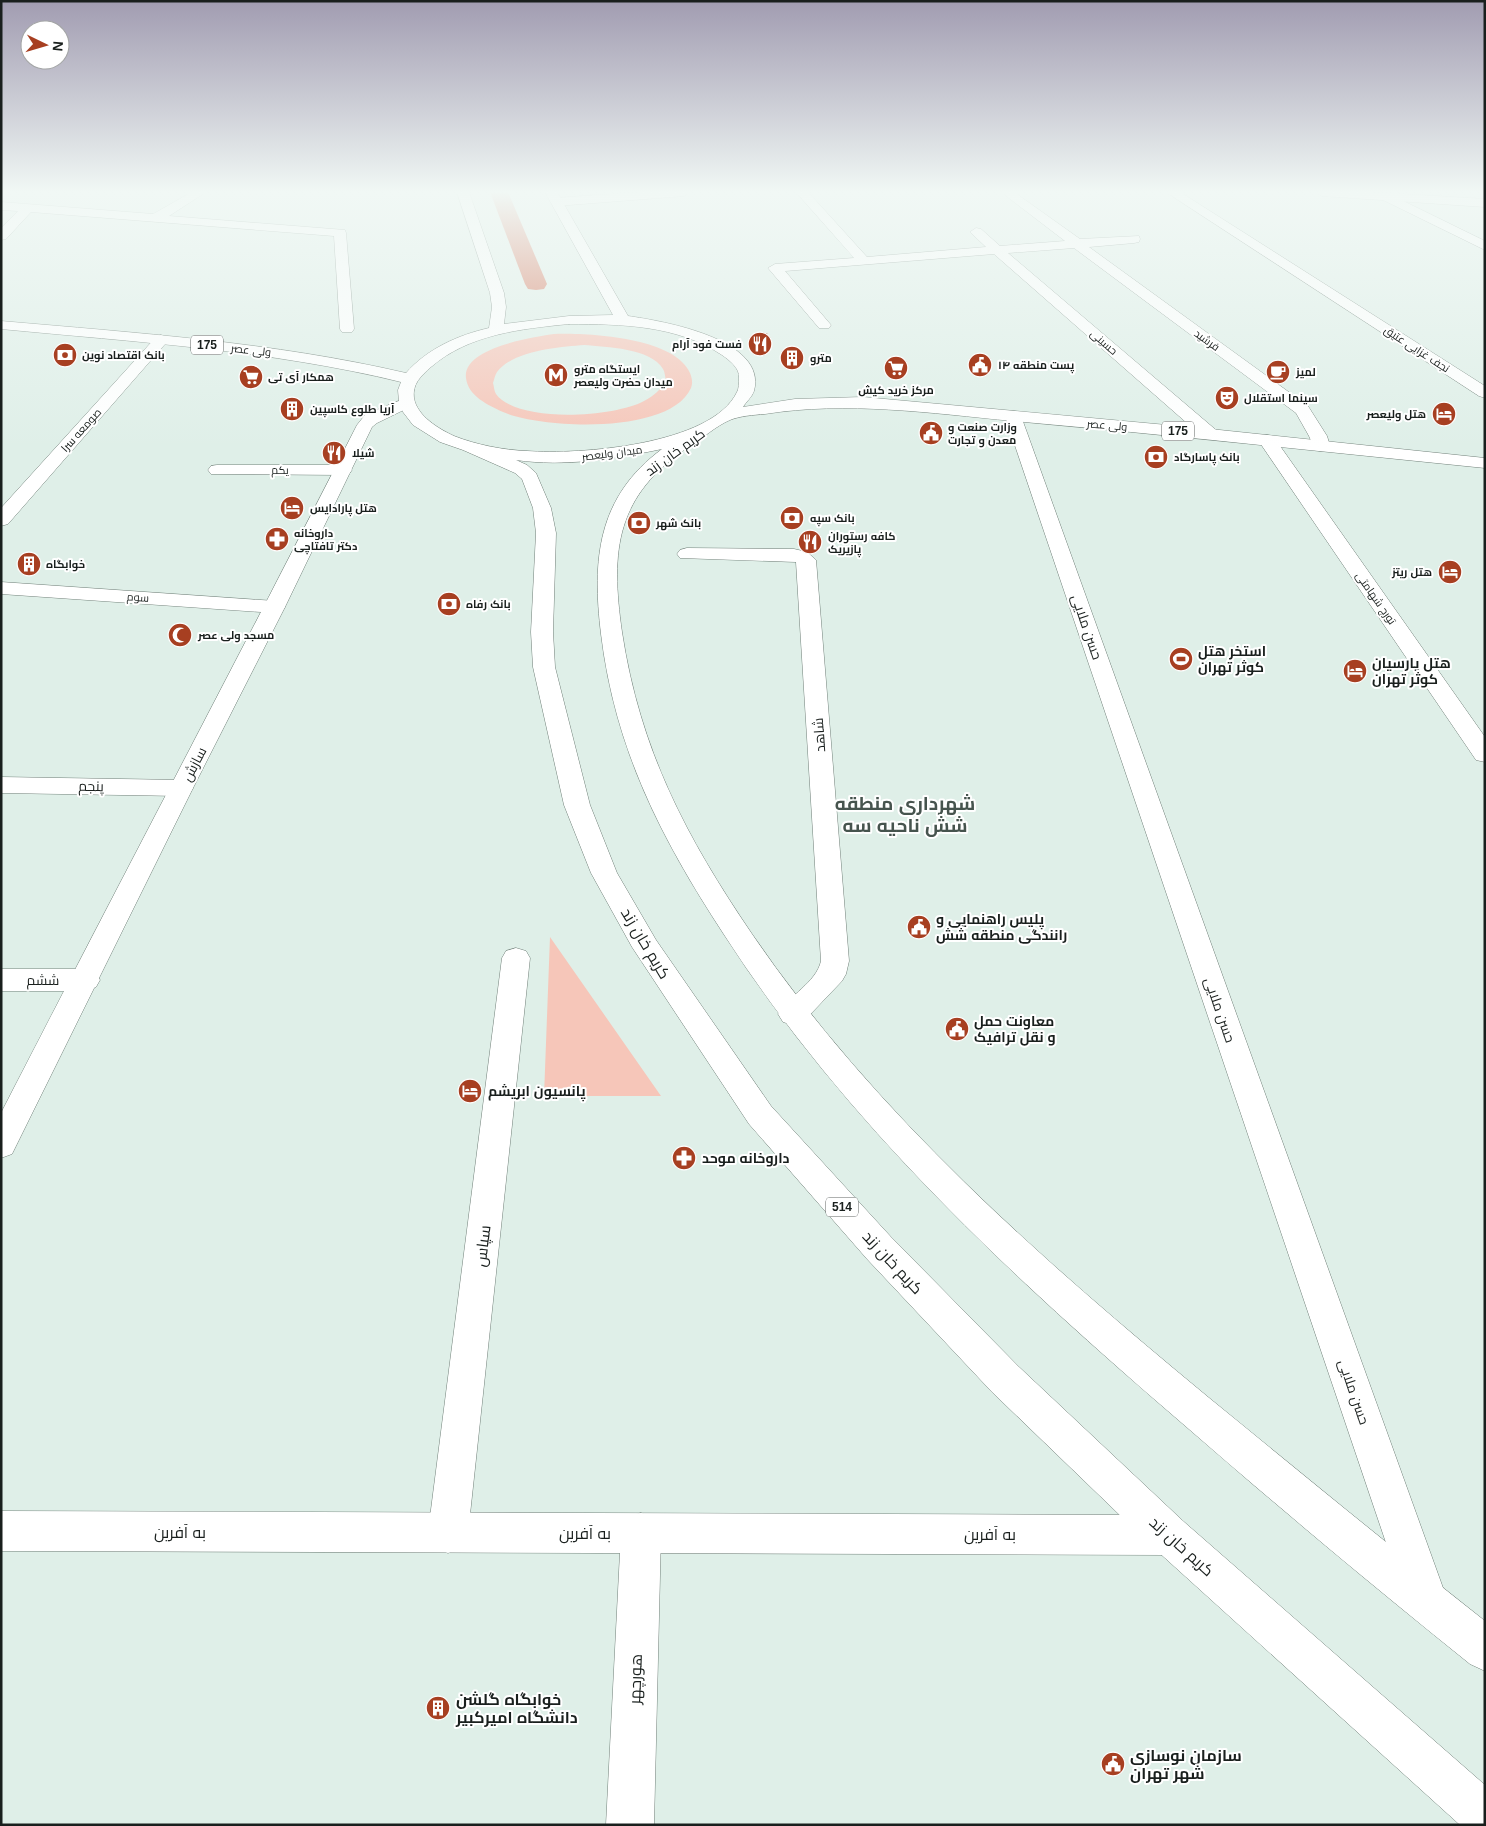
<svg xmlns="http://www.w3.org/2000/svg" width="1486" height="1826" viewBox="0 0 1486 1826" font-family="Arial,Cairo,sans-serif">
<rect width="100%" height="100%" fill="#dfefe8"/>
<path fill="#f6c6b9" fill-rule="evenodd" d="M554,334c34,-1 120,3 136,39 2,5 3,10 1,15 -21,47 -149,41 -188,24 -15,-7 -35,-16 -37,-34 -4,-30 67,-41 88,-44zM584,345c22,2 67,3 79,24 2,3 2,8 3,12 -6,9 -12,15 -22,20 -29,16 -126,23 -148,-7 -2,-3 -2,-8 -3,-11 1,-3 2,-8 4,-11 17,-22 63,-25 87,-27z
M550,937l111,159h-117z"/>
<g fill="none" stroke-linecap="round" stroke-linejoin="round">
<path fill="#d6785e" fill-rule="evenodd" d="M490,192h18l39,92 -3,5 -8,1 -8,-1 -3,-5z"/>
<g stroke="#718079" stroke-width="1">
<path id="minor" d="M192,192h14l-37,24 176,14 1,3 8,96 -2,3h-10l-2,-3 -6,-93 -303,-24 -25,27 -5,1v-12l17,-17 -17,-1v-8l152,12z
M641,192h49l-6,4 -128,10 -6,-4 6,-4z
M796,192h12l59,65 119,-10 -16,-15 6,-4 5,1 19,17 65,-5 -64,-49h13l66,47 59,-3 1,3 -1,3 -5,1 -45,4 219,159 19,30 3,10 -3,4 -6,1 -6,-1 -6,-14 -13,-23 -222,-165 -66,5 208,177 3,4 -3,4 -6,1 -6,-1 -210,-184 -209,17 46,54 -2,3h-10l-51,-60 7,-4 79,-6z
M1166,192h14l305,194v12l-6,-2z
M1385,192l100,49v9l-104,-51 -2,-3 2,-3z
M161,335l5,2 3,3 -3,3 -158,181 -7,2v-18l155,-171z
M1013,411l6,1 2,4 426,1183 -6,15 -15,6 -15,-6 -6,-15 -400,-1183 2,-4z
M1267,435l6,1 212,301v25l-9,-2 -218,-320 3,-4z
M217,465h126l6,1 3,4 -3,4 -6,1 -132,-1 -3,-4 3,-4z
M687,548l107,1 13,3 9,8 33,401 -3,13 -4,7 -39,41 -10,3 -10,-3 -5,-8c11,-19 38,-31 43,-53l-25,-399 -116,-4 -3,-4 3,-4z
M1,582l274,19 7,2 3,4 -3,4 -7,2 -274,-19z
M1,777l180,3 9,3 3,5 -3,5 -9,3 -180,-3z
M516,948l10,3 4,7 -62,575 -6,14 -14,6 -14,-6 -6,-14 74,-575 4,-7z
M1,969h85l10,4 4,7 -4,7 -10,4h-85z
M641,1513l14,6 6,14 -7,292h-48l15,-292 6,-14z"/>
</g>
<g stroke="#718079" stroke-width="1">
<path id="tertiary" d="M406,398l6,2 2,3 -2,3 -35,17 -5,4 -87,180 -92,181 -181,366 -11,4v-45c118,-230 239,-458 356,-688l8,-10z
M1,1511l1168,4 14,6 6,14 -6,14 -14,6 -1168,-4z"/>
</g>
<g stroke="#718079" stroke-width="1">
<path id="secondary" d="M1316,192h55l114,7v8l-163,-11z"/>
</g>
<g stroke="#718079" stroke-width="1">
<path id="primary" d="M457,192h12l35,101 2,14 -2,17 65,-8 44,-1 -68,-123h12l71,124c35,5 140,23 126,75 -2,6 -8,11 -11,16l52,-8 68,-2 347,32 275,29v10c-158,-16 -315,-33 -472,-47 -83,-8 -166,-20 -248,-7 -12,1 -25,2 -35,6 -14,6 -27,18 -40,26 -74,49 -80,103 -68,186 18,118 64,205 130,302 123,180 289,325 456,463 92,75 184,151 277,224v50l-15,-7c-97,-78 -193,-158 -287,-240 -171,-147 -337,-300 -460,-491 -62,-95 -108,-184 -122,-299 -9,-74 -4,-137 61,-185 -48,10 -97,18 -146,11l11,5 9,8 15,35 5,25 -3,99 2,35 35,138 27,68 39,67 115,166 120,131 127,129 165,155 302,264v40h-25l-305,-276 -163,-157 -125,-133 -118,-135 -117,-177 -41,-74 -27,-68 -31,-138 -2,-35 5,-99 -3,-25 -11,-29 -7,-6 -52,-23 -23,-8 -27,-17 -10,-13 -4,-10 -1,-12 3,-8c-131,-32 -266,-40 -400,-53v-8c136,12 272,21 405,52 21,-24 52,-38 83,-45l3,-21 -2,-14zM569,324c52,0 108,1 153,31 7,5 18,13 17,23 0,4 0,11 -2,14 -25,53 -158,63 -210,59 -24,-1 -50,-6 -73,-15 -15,-7 -37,-20 -40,-38 -2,-14 7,-22 17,-31 38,-33 90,-38 138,-43z"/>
</g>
<use href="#minor" fill="#fff" fill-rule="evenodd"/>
<use href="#tertiary" fill="#fff" fill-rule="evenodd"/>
<use href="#secondary" fill="#fff" fill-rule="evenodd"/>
<use href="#primary" fill="#fff" fill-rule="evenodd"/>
</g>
<linearGradient id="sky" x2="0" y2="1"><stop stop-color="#a19cb1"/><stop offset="0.43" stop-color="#f1f8f5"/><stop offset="1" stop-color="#f1f8f5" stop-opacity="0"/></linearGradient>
<rect width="1486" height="447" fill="url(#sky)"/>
<defs>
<g id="restaurant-disc" transform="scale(1.25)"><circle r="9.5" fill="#a73f21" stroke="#fff"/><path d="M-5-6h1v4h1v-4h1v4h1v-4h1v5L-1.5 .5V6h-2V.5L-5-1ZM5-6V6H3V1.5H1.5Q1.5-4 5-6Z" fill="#fff"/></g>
<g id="bank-disc" transform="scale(1.25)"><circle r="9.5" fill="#a73f21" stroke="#fff"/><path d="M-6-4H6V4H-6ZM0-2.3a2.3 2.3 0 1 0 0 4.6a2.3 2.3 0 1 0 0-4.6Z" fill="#fff"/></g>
<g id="building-disc" transform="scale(1.25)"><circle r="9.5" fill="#a73f21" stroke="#fff"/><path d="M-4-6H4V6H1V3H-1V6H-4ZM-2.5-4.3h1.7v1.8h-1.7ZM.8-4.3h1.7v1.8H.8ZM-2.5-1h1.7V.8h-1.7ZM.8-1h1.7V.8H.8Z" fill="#fff"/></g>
<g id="civic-disc" transform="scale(1.25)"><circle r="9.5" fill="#a73f21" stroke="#fff"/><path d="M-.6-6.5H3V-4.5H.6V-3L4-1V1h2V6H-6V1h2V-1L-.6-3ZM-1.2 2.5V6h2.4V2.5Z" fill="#fff"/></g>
<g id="supermarket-disc" transform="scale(1.25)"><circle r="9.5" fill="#a73f21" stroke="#fff"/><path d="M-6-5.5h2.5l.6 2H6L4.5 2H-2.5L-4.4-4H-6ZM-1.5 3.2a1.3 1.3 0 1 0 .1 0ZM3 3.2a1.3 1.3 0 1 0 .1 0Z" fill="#fff"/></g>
<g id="cafe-disc" transform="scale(1.25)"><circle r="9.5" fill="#a73f21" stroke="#fff"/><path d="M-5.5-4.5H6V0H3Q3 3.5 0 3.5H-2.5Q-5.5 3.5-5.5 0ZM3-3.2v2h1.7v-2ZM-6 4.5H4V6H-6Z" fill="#fff"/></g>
<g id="metro-disc" transform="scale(1.25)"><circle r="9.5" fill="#a73f21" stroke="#fff"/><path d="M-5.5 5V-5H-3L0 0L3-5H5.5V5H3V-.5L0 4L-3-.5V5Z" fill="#fff"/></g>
<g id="theatre-disc" transform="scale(1.25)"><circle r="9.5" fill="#a73f21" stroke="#fff"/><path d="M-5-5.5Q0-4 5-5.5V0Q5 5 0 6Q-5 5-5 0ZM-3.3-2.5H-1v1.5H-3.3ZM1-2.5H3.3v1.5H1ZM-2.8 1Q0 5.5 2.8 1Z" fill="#fff"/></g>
<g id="hotel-disc" transform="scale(1.25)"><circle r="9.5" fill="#a73f21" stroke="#fff"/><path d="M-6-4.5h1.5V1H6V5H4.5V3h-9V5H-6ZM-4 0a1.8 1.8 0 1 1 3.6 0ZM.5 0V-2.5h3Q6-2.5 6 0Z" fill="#fff"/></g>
<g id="pharmacy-disc" transform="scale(1.25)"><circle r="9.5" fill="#a73f21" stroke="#fff"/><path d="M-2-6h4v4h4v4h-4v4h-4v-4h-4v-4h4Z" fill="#fff"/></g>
<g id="mosque-disc" transform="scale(1.25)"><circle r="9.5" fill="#a73f21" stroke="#fff"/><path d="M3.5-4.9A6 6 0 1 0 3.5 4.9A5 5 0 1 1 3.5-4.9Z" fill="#fff"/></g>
<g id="stadium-disc" transform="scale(1.25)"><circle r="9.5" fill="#a73f21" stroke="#fff"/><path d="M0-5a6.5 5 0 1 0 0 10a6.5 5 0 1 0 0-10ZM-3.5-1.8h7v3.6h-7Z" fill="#fff"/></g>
</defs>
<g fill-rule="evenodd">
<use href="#restaurant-disc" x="760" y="344"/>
<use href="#bank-disc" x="65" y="355"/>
<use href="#building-disc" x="792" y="358"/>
<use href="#civic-disc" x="980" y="365"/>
<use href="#supermarket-disc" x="896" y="368"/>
<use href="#cafe-disc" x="1278" y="372"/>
<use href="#metro-disc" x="556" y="375"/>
<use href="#supermarket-disc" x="251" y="377"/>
<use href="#theatre-disc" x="1227" y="398"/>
<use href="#building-disc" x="292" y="409"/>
<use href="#hotel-disc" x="1444" y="414"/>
<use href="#civic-disc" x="931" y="433"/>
<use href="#restaurant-disc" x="334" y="453"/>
<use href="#bank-disc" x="1156" y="457"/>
<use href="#hotel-disc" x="292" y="508"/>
<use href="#bank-disc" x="792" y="518"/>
<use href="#bank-disc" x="639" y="523"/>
<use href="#pharmacy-disc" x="277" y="539"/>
<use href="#restaurant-disc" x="810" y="542"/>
<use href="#building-disc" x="29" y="564"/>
<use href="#hotel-disc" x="1450" y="572"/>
<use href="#bank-disc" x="449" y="604"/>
<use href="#mosque-disc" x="180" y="635"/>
<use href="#stadium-disc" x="1181" y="659"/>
<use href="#hotel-disc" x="1355" y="671"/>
<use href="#civic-disc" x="919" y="927"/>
<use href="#civic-disc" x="957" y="1029"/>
<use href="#hotel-disc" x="470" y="1091"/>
<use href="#pharmacy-disc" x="684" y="1158"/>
<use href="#building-disc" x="438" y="1708"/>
<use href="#civic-disc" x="1113" y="1764"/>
</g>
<g text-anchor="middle" stroke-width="4" stroke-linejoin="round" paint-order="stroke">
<g font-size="11" fill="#191f1d" stroke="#fff">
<text transform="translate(1207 340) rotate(36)" y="4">فرشید</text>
<text transform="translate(1104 342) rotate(41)" y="4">حسینی</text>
<text transform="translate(1417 349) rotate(33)" y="4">نجف غزایی عتیق</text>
<text transform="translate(251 350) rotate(6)" y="4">ولی عصر</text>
<text transform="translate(1107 425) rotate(5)" y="4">ولی عصر</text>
<text transform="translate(81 430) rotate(-48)" y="4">صومعه سرا</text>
<text transform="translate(612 453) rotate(-7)" y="4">میدان ولیعصر</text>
<text x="280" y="474">یکم</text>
<text transform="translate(138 597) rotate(4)" y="4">سوم</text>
<text transform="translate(1376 598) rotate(55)" y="4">تورج شهامتی</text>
</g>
<g font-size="11" font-weight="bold" fill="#191f1d" stroke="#fff" text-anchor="start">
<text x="742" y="348" text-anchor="end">فست فود آرام</text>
<text x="82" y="359">بانک اقتصاد نوین</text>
<text x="810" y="362">مترو</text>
<text x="998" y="369">پست منطقه ۱۴</text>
<text x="574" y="373">ایستگاه مترو<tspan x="574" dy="13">میدان حضرت ولیعصر</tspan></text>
<text x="1296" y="376">لمیز</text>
<text x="268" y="381">همکار آی تی</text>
<text x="896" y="394" text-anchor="middle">مرکز خرید کیش</text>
<text x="1244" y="402">سینما استقلال</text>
<text x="310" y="413">آریا طلوع کاسپین</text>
<text x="1426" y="418" text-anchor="end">هتل ولیعصر</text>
<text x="948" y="431">وزارت صنعت و<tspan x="948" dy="13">معدن و تجارت</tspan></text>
<text x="352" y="457">شیلا</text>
<text x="1174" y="461">بانک پاسارگاد</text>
<text x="310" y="512">هتل پارادایس</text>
<text x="810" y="522">بانک سپه</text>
<text x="656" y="527">بانک شهر</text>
<text x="294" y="537">داروخانه<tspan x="294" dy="13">دکتر تافتاچی</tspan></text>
<text x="828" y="540">کافه رستوران<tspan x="828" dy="13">پازیریک</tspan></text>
<text x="46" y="568">خوابگاه</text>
<text x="1432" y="576" text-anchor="end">هتل ریتز</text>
<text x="466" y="608">بانک رفاه</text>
<text x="198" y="639">مسجد ولی عصر</text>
</g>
<g fill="#fff" stroke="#5e6261" stroke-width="1">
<rect x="191" y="335.5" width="32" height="19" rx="4"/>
<rect x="1162" y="421.5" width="32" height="19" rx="4"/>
<rect x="826" y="1197.5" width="32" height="19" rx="4"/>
</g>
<g font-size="12" font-weight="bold" fill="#191f1d">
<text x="207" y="349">175</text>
<text x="1178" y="435">175</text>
<text x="842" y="1211">514</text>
</g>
<g font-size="14" fill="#191f1d" stroke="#fff">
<text transform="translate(675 452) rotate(-36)" y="5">کریم خان زند</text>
<text transform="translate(1087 627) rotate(71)" y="5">حسن ملایی</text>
<text transform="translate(819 735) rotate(-94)" y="5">شاهد</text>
<text transform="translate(194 764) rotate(-62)" y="5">سازش</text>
<text transform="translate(91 786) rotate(1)" y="5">پنجم</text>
<text x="43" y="985">ششم</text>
<text transform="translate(1220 1010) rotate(71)" y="5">حسن ملایی</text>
<text transform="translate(1354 1392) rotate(71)" y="5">حسن ملایی</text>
</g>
<g font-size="14" font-weight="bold" fill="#191f1d" stroke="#fff" text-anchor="start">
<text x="1198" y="656">استخر هتل<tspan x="1198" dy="16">کوثر تهران</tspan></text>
<text x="1372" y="668">هتل پارسیان<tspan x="1372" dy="16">کوثر تهران</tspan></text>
<text x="936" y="924">پلیس راهنمایی و<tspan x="936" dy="16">رانندگی منطقه شش</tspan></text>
<text x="974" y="1026">معاونت حمل<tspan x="974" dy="16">و نقل ترافیک</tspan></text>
<text x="488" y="1096">پانسیون ابریشم</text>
<text x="702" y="1163">داروخانه موحد</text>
</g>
<g font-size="16" fill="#191f1d" stroke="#fff">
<text transform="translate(646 943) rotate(59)" y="6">کریم خان زند</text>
<text transform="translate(482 1246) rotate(-83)" y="6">سپاس</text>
<text transform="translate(893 1262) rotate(47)" y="6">کریم خان زند</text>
<text x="180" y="1538">به آفرین</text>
<text x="585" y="1539">به آفرین</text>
<text x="990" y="1540">به آفرین</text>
<text transform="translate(1182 1546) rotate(42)" y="6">کریم خان زند</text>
<text transform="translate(635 1679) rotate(-88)" y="6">هورچهر</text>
</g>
<g font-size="16" font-weight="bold" fill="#191f1d" stroke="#fff" text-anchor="start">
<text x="456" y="1705">خوابگاه گلشن<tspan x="456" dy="18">دانشگاه امیرکبیر</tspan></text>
<text x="1130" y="1761">سازمان نوسازی<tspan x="1130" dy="18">شهر تهران</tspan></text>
</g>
<g font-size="19" font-weight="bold" fill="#46544e" stroke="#fff">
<text x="905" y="810">شهرداری منطقه<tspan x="905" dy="22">شش ناحیه سه</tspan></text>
</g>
</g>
<rect width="1486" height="1826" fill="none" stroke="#191f1d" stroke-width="5"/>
<g transform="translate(45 45) rotate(95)"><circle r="24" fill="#ffffff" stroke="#a3a5a5"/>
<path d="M0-4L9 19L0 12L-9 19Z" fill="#a73f21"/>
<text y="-8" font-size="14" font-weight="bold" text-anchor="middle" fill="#191f1d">N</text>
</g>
</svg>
